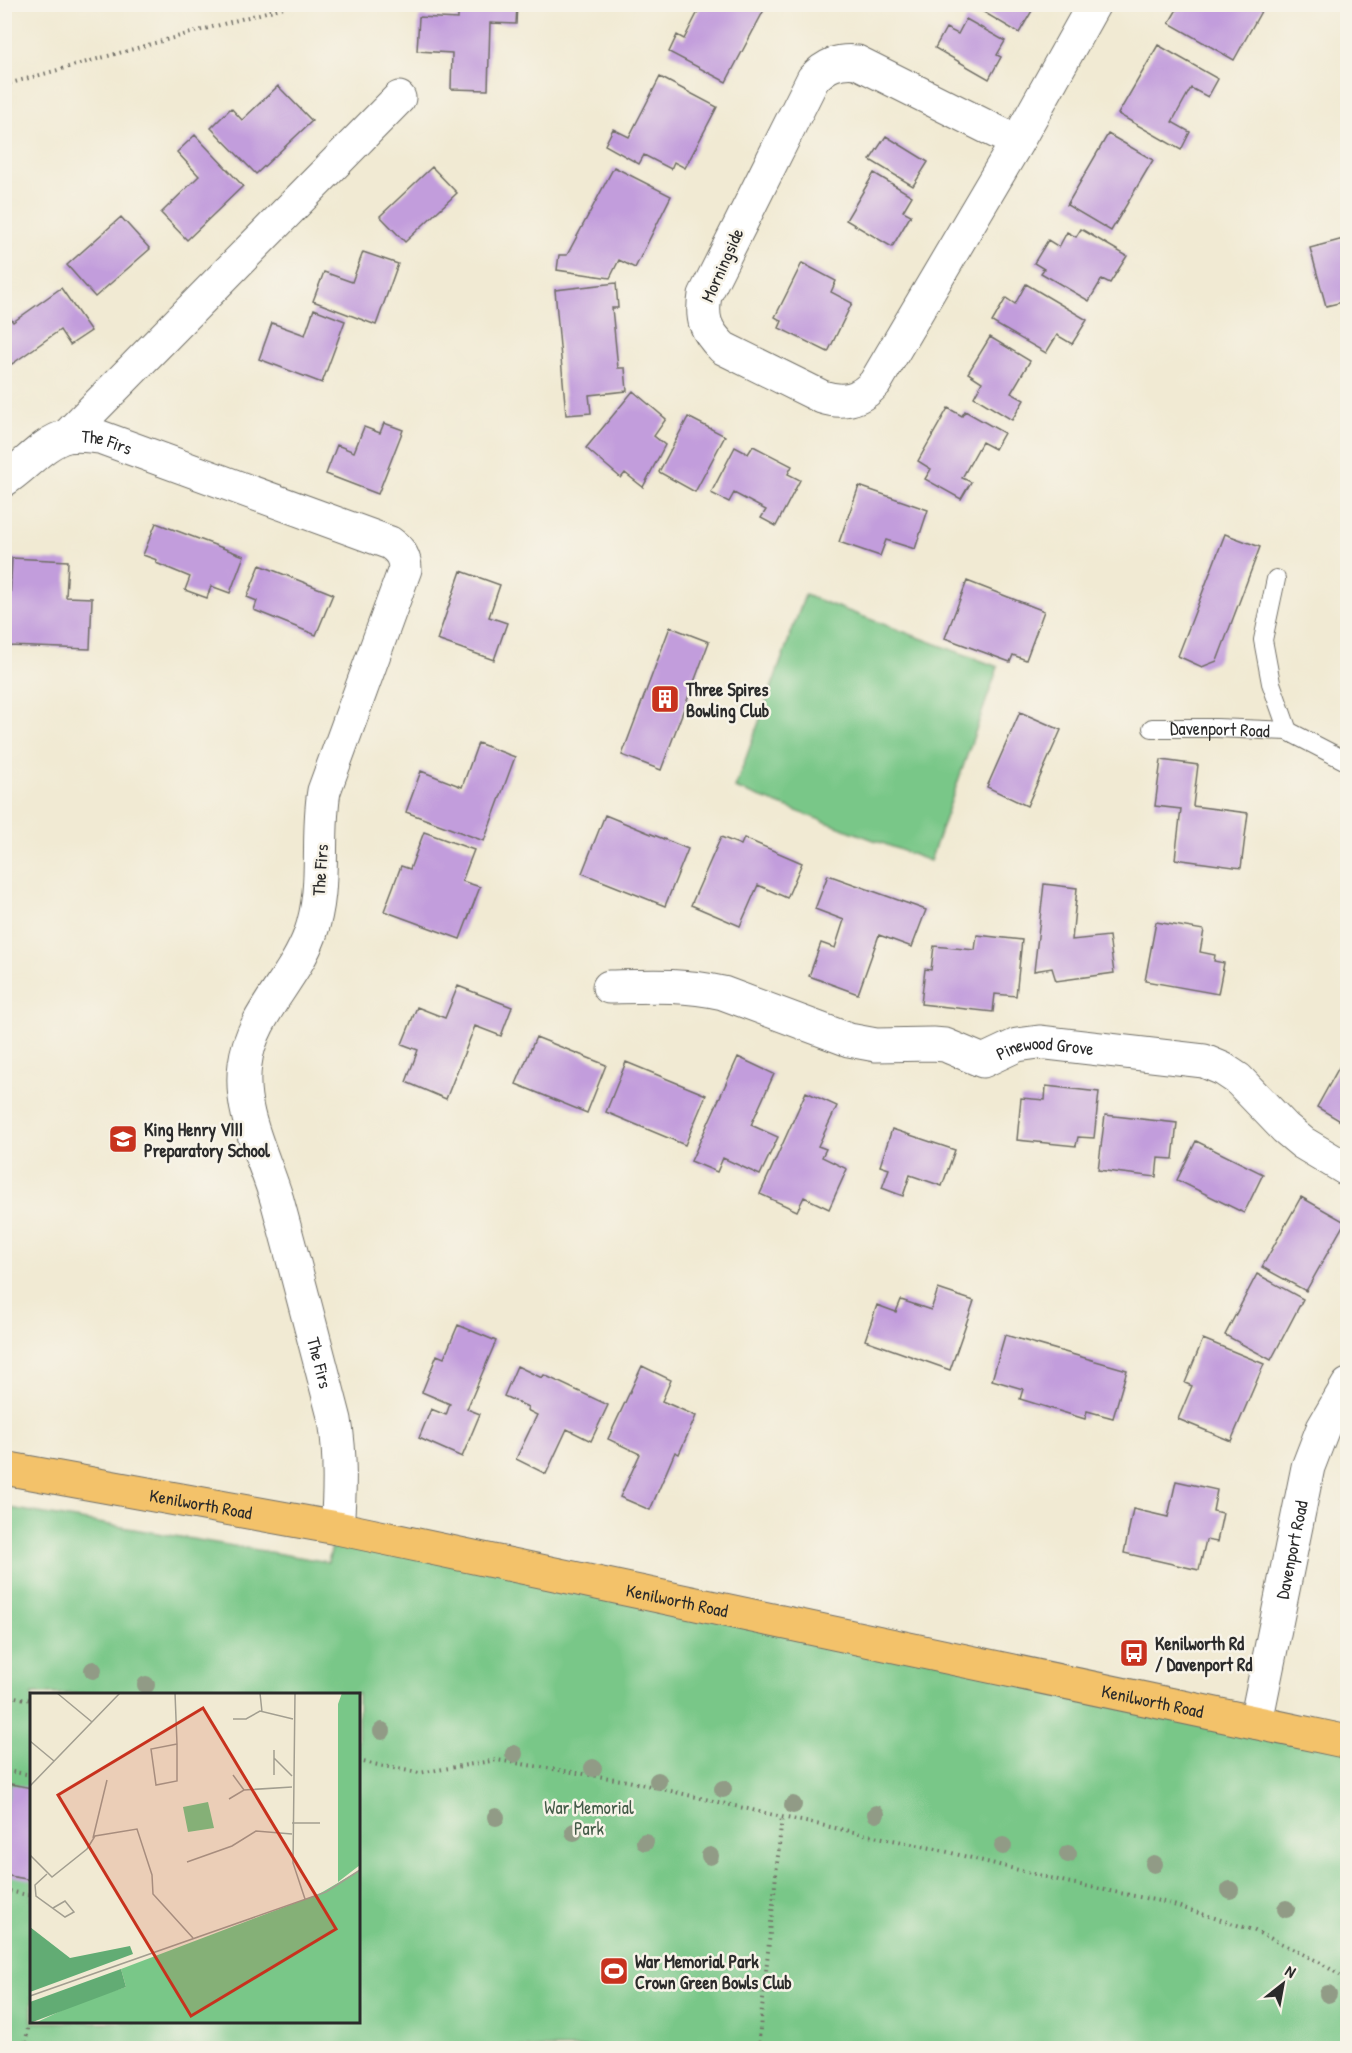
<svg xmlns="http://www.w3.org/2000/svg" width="1352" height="2053" font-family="'Patrick Hand',sans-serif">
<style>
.green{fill:#79c788;stroke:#52795a;stroke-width:1.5;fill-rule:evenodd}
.building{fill:#c29ddc}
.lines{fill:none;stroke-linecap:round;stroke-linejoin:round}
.lane-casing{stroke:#706e66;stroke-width:20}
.street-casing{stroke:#706e66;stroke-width:35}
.primary-casing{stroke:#706e66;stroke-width:35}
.path{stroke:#706e66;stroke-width:4;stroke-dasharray:1.5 4.5;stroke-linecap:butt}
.lane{stroke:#fff;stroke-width:18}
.street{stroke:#fff;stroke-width:33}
.primary{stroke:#f3c26a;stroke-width:33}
.tree{fill:#919b86}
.labels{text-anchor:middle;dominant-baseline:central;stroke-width:5;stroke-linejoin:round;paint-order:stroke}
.street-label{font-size:18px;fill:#2b2b2b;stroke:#f7f3e8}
.poi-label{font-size:18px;font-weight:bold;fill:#2b2b2b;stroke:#f7f3e8;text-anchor:start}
.park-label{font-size:18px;fill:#425a47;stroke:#f7f3e8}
.inset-road{fill:none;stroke:#a29e90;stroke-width:1.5}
.view{fill:#c8321e;fill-opacity:0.15;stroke:#c8321e;stroke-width:3}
.inset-edge{fill:none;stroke:#2b2b2b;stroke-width:3}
</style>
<rect width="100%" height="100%" fill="#f7f3e8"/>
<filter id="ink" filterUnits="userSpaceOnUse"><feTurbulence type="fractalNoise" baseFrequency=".0167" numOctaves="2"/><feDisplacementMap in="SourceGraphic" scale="12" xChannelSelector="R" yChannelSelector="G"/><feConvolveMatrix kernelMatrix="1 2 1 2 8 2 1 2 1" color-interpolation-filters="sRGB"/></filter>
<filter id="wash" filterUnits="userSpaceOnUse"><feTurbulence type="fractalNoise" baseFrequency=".008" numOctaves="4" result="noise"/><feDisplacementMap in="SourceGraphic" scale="24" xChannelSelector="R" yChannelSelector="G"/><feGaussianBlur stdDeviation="1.35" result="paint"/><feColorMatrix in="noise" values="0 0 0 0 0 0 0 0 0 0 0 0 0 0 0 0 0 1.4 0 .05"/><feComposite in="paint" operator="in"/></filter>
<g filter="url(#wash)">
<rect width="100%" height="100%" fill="#f1ead3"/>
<path class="green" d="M805 595 998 667 930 861 735 788Z
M4 1507 328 1562 337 1528 1347 1742V2048H5ZM32 1694H358V2022H32Z"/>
<g id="blocks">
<path class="building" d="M458 4H517L516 24 490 23 488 90 451 89 452 53 417 51 419 17 458 19Z
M702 4H754L764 10 726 82 669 52 677 35 684 39Z
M970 4H1036L1019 33Z
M1180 4 1191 6 1265 4 1234 60 1169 23Z
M966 19 1005 41 997 55 1001 57 989 79 935 48 946 28 958 34Z
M1158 45 1218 79 1208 97 1191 88 1172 122 1190 132 1181 150 1118 114Z
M660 77 717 107 685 168 674 162 671 169 644 155 639 164 605 145 613 129 629 137Z
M278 86 312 121 256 174 211 128 231 108 242 120Z
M1108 134 1153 160 1111 231 1067 205Z
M195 135 243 186 187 240 161 213 199 176 177 152Z
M886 136 928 162 913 186 870 160Z
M432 167 457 193 405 242 380 216Z
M614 167 671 196 635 268 619 260 610 278 557 270 559 255H567Z
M874 173 912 196 903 211 911 215 892 247 846 220Z
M121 217 150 249 95 297 67 265Z
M1081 229 1127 256 1110 283 1102 279 1089 301 1041 273 1044 269 1034 263 1048 240 1059 247 1067 232 1076 237Z
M1347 238V301L1326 306 1310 248Z
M363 252 398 264 376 325 313 301 324 272 352 282Z
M802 263 836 281 831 292 852 303 828 352 779 328 782 321 775 317Z
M616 283 618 308H612L618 368H625L627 391 589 395 591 413 566 415 555 290Z
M1026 284 1087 320 1072 344 1057 335 1046 353 992 322 1006 298 1015 304Z
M61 288 91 331 70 345 60 330 12 364 4 353V310L13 322Z
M314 309 345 321 322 383 259 359 272 323 305 335Z
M990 337 1030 361 1011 393 1024 400 1012 420 974 397 982 382 968 373Z
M633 391 666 419 654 436 665 445 643 487 625 473 621 478 586 448Z
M948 408 962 416 965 411 1004 433 995 449 982 442 962 478 971 482 961 499 925 479 931 469 918 461Z
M688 417 725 436 695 492 659 472Z
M384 423 403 430 378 494 326 474 337 445 354 452 364 427 380 433Z
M753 446 792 466 788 474 800 480 776 526 761 518 766 510 734 493 729 502 711 493 735 447 748 454Z
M859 486 928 510 915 549 886 540 880 556 839 542Z
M156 523 244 556 230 593 211 586 207 598 185 590 190 577 156 563 157 560 143 555Z
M1225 534 1260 547 1217 661 1202 667 1178 656Z
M12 558 68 561 66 597 92 598 90 649 8 646Z
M260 565 333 594 316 635 254 610 257 601 247 597Z
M461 571 500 585 489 617 507 623 494 660 437 640Z
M967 581 1044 611 1026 660 1013 655 1010 662 945 638Z
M670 627 709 642 661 770 622 755Z
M1020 712 1061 730 1027 806 987 787Z
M478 743 515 757 484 841 406 812 421 771 462 787Z
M1161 760 1198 765 1193 806 1248 813 1241 868 1175 859 1181 809 1155 806Z
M605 815 688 849 665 906 582 873Z
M424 832 474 850 462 881 480 887 460 939 384 911 401 866 410 869Z
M721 837 741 845 744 838 802 863 787 898 758 885 740 926 691 905Z
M828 875 926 910 912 947 879 935 858 994 809 976 821 943 835 948 844 920 815 909Z
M1044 884 1077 888 1072 940 1109 936 1114 973 1056 981 1052 968 1034 971Z
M1156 922 1204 930 1200 952 1215 955 1214 961 1224 963 1218 994 1145 981Z
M977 935 1022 940 1016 996 995 994 993 1012 921 1004 925 969 931 970 934 946 975 950Z
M458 986 512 1007 501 1036 475 1026 446 1099 406 1082 418 1050 402 1044 417 1007 445 1018Z
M536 1037 606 1065 587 1113 516 1084Z
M1347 1053V1125L1317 1107Z
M738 1057 774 1074 751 1125 778 1137 760 1175 723 1158 717 1172 691 1161Z
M626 1062 706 1095 685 1145 606 1112Z
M1046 1086 1099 1092 1094 1138 1078 1137 1076 1146 1017 1140 1021 1098 1045 1100Z
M806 1092 837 1106 818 1146 826 1149 822 1157 847 1169 829 1209 804 1197 797 1211 760 1194Z
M1105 1115 1177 1123 1173 1159 1158 1158 1156 1177 1098 1170Z
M892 1129 955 1150 942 1186 910 1175 903 1196 882 1188 889 1169 880 1166Z
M1196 1141 1263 1174 1244 1213 1177 1180Z
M1301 1197 1345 1222 1306 1291 1262 1267Z
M1257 1274 1303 1299 1271 1360 1225 1335Z
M938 1289 974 1301 950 1370 865 1340 877 1305 896 1312 901 1300 931 1310Z
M458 1325 496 1341 467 1409 480 1414 462 1457 419 1438 431 1409 446 1415 450 1404 422 1392 437 1355 444 1358Z
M1005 1335 1127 1370 1113 1418 1087 1411 1085 1419 1020 1399 1023 1389 992 1380Z
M1203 1339 1264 1364 1231 1441 1178 1419 1192 1386 1185 1383Z
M517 1366 542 1378 544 1375 608 1405 591 1441 567 1429 546 1474 516 1459 537 1415 527 1410 528 1407 504 1396Z
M642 1366 671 1380 662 1401 696 1416 679 1454 675 1452 650 1510 620 1497 640 1454 608 1439Z
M1176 1481 1217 1490 1213 1511 1223 1513 1217 1542 1206 1540 1199 1570 1124 1553 1133 1509 1168 1517Z
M11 1784 32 1788V1880L4 1875V1821Z"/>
</g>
</g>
<g filter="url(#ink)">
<use href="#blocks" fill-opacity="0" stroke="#706e66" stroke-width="1.5"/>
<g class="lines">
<g class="lane-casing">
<g id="lane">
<path d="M1276 579 1263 640 1271 683 1288 731"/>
<path id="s1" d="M1152 728H1216L1288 731 1348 762"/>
</g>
</g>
<g class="street-casing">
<g id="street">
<path d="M1017 142 857 62C838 60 826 65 813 79L705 295C701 319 705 330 723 348L822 397C844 404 860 400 875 383L1017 142 1094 4"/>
<path d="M67 436 399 98"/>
<path id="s2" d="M4 480C25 467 42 443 67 436 78 434 89 436 100 437L390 543C400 550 405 557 405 569L324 791C316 839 327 888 310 935 293 981 251 1015 245 1064 238 1112 264 1156 277 1200 297 1273 316 1347 335 1420 341 1457 340 1491 337 1528"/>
<path id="s3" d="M609 987C649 986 684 984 723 993L849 1040 876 1045 933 1044 945 1045 983 1061 1017 1045 1039 1042 1204 1061 1223 1069 1238 1079 1285 1128 1303 1143 1348 1170"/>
<path id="s4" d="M1256 1722 1308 1467 1323 1428 1348 1385"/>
</g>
</g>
<g class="primary-casing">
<g id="primary">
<path id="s5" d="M4 1468 337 1528 1348 1742"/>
</g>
</g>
<path class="path" d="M4 85 295 4
M4 1695 32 1700
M358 1761 419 1773 497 1760 628 1781 782 1817 936 1849 1066 1882 1164 1902 1253 1930 1319 1962 1348 1980
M4 1783 7 1771 32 1775
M4 1890 32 1896
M25 2048 32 2001
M758 2048 782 1817"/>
<use href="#lane" class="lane"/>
<use href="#street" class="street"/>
<use href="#primary" class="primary"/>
</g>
<g class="tree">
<circle cx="93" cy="1670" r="9"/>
<circle cx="146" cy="1685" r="9"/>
<circle cx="382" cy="1731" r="9"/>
<circle cx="514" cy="1754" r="9"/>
<circle cx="593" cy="1768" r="9"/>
<circle cx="658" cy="1781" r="9"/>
<circle cx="723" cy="1789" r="9"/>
<circle cx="793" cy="1805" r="9"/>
<circle cx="876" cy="1814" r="9"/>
<circle cx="496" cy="1817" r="9"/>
<circle cx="574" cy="1832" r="9"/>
<circle cx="645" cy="1842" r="9"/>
<circle cx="1003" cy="1846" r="9"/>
<circle cx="1068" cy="1854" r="9"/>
<circle cx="710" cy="1856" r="9"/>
<circle cx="1154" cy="1864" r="9"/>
<circle cx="1230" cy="1890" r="9"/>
<circle cx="1286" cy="1909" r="9"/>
<circle cx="1328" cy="1994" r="9"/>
</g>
</g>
<defs>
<g id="building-square" transform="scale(1.5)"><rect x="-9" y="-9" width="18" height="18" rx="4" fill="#c8321e" stroke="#f7f3e8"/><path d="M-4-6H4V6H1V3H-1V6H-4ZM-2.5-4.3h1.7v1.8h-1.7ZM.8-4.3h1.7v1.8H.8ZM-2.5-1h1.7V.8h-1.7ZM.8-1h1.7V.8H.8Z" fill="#fff"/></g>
<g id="school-square" transform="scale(1.5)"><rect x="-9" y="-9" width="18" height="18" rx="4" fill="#c8321e" stroke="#f7f3e8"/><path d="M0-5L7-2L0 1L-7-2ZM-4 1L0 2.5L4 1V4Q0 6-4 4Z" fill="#fff"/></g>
<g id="bus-square" transform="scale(1.5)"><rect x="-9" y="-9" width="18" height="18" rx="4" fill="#c8321e" stroke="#f7f3e8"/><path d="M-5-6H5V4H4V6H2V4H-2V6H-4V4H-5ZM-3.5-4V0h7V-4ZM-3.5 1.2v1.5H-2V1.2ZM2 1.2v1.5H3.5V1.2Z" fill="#fff"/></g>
<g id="stadium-square" transform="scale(1.5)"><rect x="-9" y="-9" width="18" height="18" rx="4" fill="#c8321e" stroke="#f7f3e8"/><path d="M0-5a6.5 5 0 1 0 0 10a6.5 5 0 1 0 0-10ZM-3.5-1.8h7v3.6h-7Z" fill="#fff"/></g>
</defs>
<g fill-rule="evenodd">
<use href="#building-square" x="665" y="699"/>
<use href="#school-square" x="123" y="1139"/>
<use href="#bus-square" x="1134" y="1653"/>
<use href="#stadium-square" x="614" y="1971"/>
</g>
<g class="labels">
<g class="street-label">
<text transform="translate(722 265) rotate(-66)">Morningside</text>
<text stroke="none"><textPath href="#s2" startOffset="118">The Firs</textPath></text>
<text stroke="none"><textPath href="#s1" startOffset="68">Davenport Road</textPath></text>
<text transform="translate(320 870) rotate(-86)">The Firs</text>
<text stroke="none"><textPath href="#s3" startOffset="452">Pinewood Grove</textPath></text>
<text stroke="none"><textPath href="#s2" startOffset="1287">The Firs</textPath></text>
<text stroke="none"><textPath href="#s5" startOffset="200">Kenilworth Road</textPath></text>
<text stroke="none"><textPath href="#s4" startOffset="176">Davenport Road</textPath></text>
<text stroke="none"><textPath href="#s5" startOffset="686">Kenilworth Road</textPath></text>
<text stroke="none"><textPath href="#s5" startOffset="1172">Kenilworth Road</textPath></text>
</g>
<g class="poi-label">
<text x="686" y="689">Three Spires<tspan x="686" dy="21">Bowling Club</tspan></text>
<text x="144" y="1129">King Henry VIII<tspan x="144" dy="21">Preparatory School</tspan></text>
<text x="1155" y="1643">Kenilworth Rd<tspan x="1155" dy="21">/ Davenport Rd</tspan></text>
<text x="635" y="1961">War Memorial Park<tspan x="635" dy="21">Crown Green Bowls Club</tspan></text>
</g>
<g class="park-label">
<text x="589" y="1807">War Memorial<tspan x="589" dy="21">Park</tspan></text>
</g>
</g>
<g transform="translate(30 1693)">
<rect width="330" height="330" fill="#f1ead3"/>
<path d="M312 0H330V172L308 189V11ZM178 109 184 135 158 139 153 114ZM330 177V330H5L50 309 96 294 91 276 289 201Z" fill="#79c788"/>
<path d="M0 234 40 265 100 253 103 261 0 299ZM91 276 96 294 0 330V309Z" fill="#62ac74"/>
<path class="inset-road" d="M27 0 62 29M145 0 147 51V88L126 92 121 56 147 51M230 0 232 19M265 0 263 170 275 206M203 26H216L230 18 263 26M0 48 24 68M244 57V82M244 65 262 83M203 82 214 97M0 93 90 0M199 106 214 97 262 94M262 130H290M63 145 77 87M0 162 22 184 57 156 65 143 107 136 122 182 123 201 163 245M157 169 202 153 226 138 262 141M17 181 5 192 6 203 35 224 44 219 35 208 23 215M0 303 296 199 330 177"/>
<path class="view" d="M173 15 306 236 161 323 28 102Z"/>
<rect width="330" height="330" class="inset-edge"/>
</g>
<rect width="1352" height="2053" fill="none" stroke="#f7f3e8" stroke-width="24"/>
<g transform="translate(1283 1984) rotate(31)" stroke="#f7f3e8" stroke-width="4.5" paint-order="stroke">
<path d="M0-4.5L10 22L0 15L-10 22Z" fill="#2b2b2b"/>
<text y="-9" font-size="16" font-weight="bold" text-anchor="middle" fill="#2b2b2b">N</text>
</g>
</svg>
